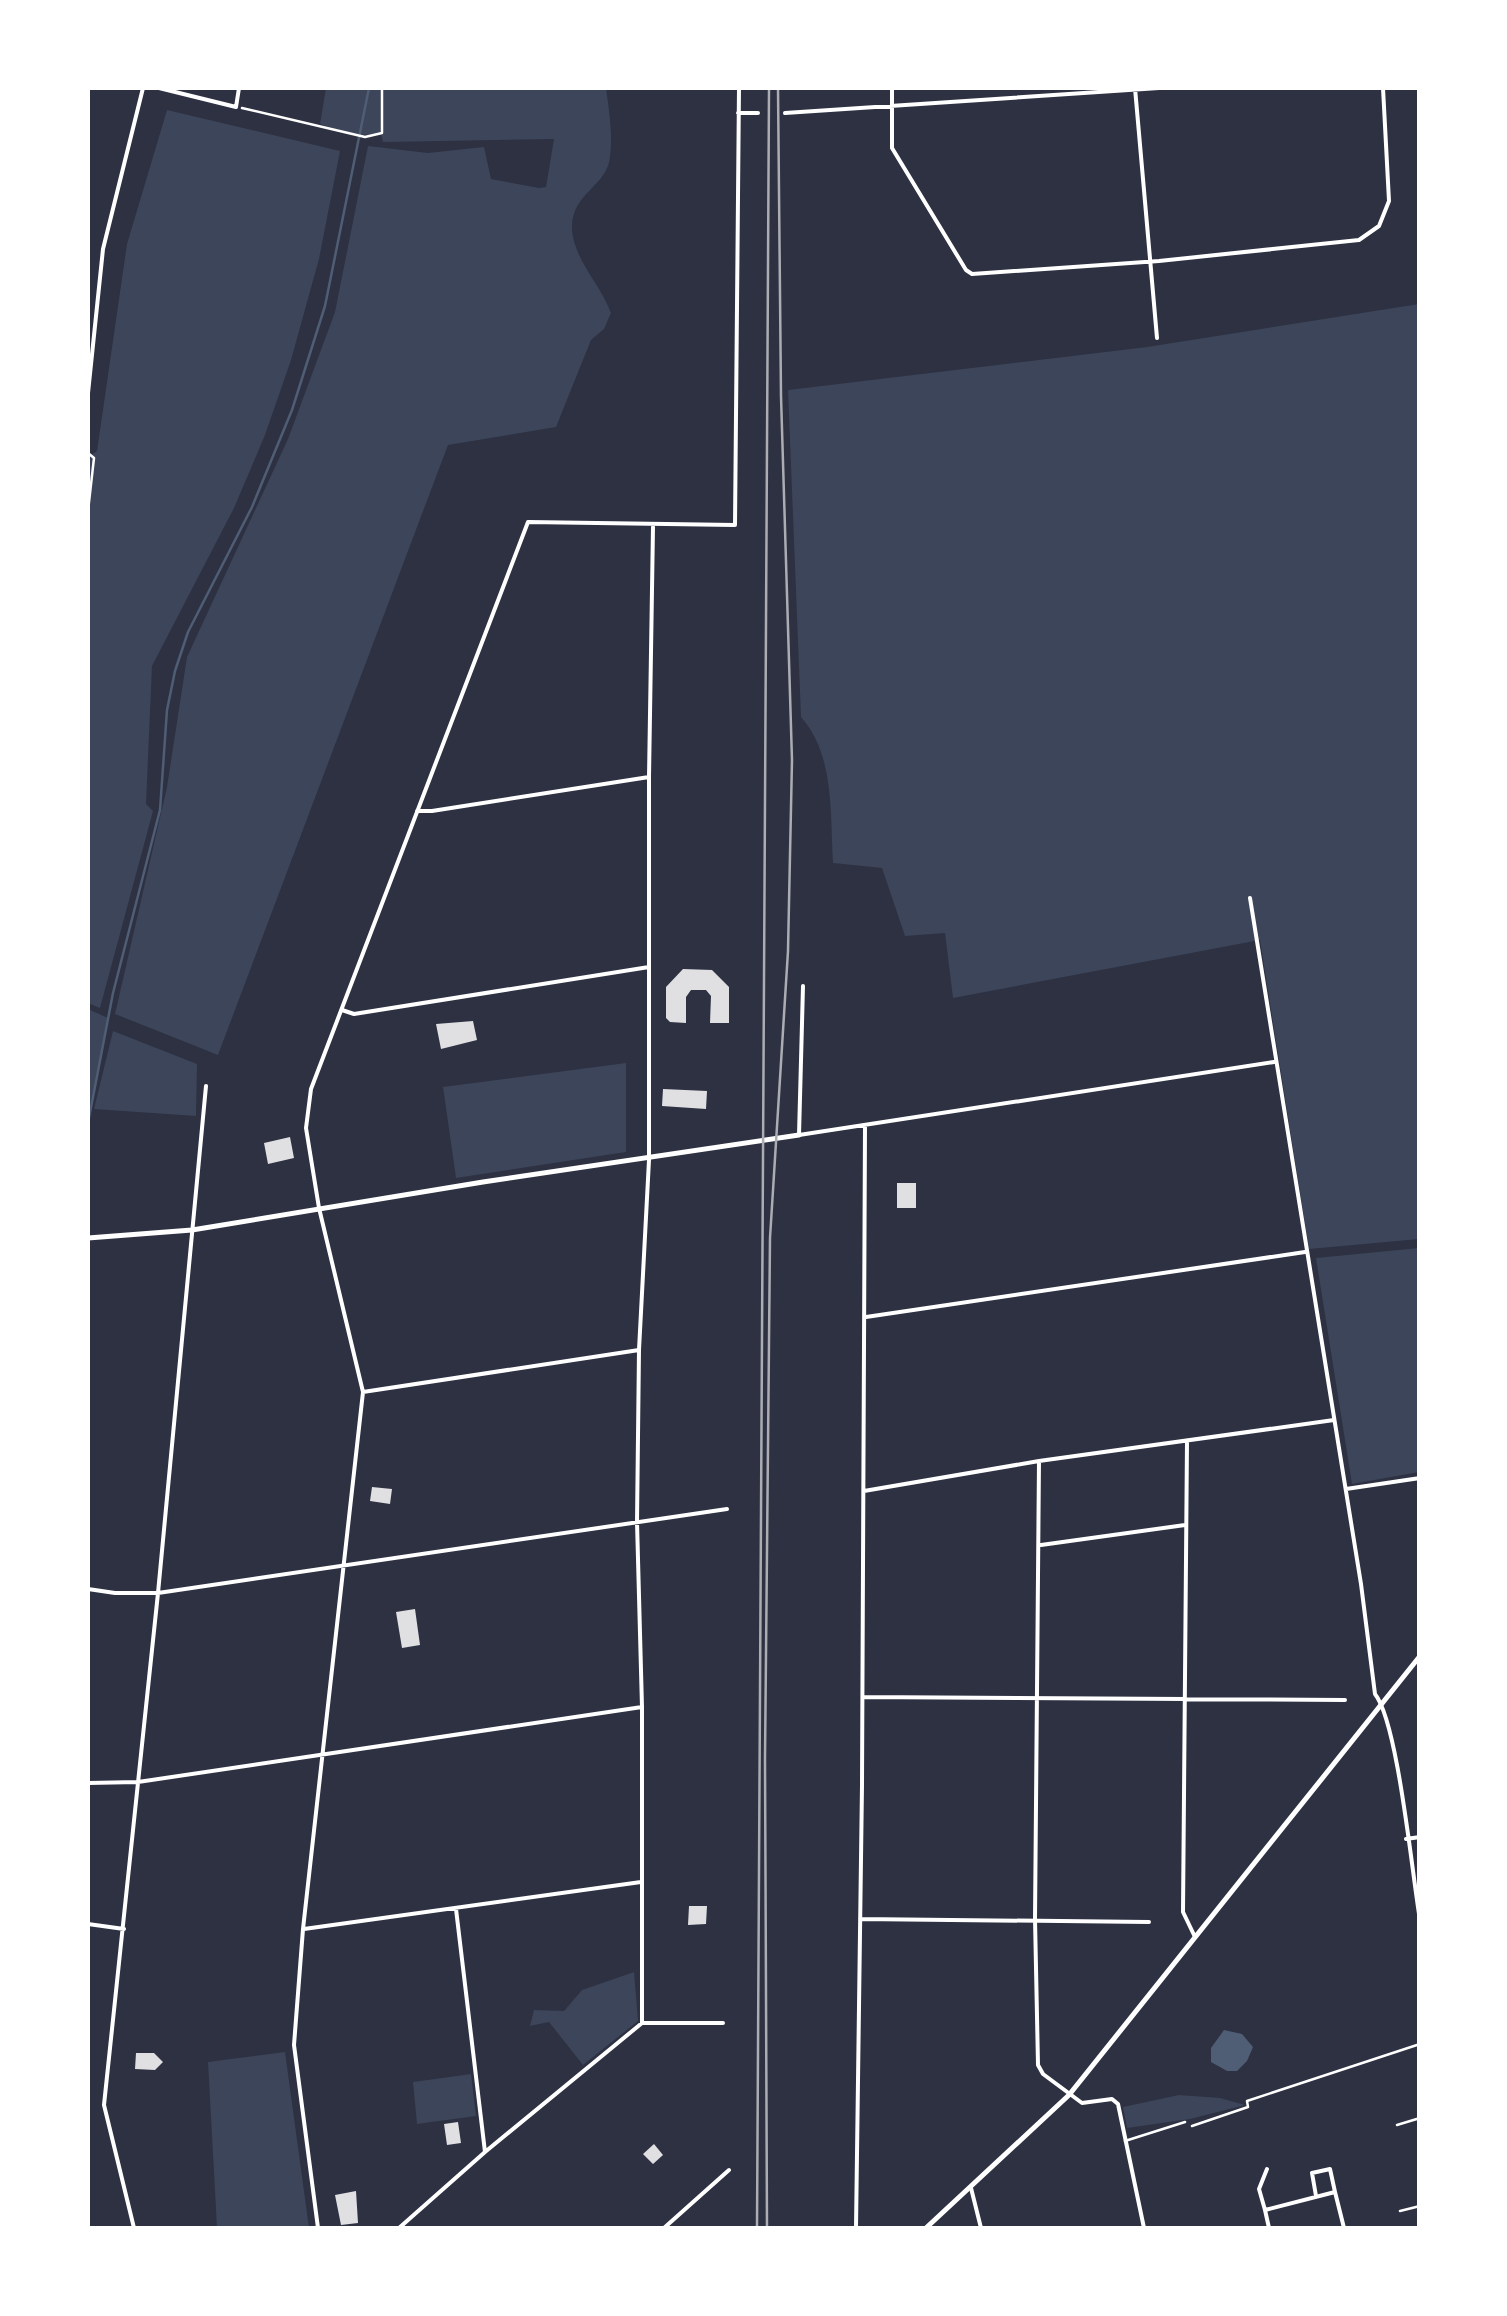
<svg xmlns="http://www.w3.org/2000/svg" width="1507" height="2316" font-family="Commissioner,sans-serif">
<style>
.green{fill:#3c4559}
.water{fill:#4f5d75}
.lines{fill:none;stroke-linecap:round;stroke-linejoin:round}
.stream{stroke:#4f5d75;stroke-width:2.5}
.building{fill:#e0e0e3}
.path{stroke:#fff;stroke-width:2.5}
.service{stroke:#fff;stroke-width:2.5}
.minor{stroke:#fff;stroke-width:4}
.tertiary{stroke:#fff;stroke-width:5}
.tram{stroke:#abadb3;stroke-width:2.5}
.rail{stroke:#abadb3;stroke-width:2.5}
</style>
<rect width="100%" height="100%" fill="#2d3142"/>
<path class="green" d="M326 88H606C609 110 613 135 610 157 607 189 565 194 573 237 579 265 601 286 611 313L604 329 591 340 556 427 448 445 218 1055 115 1014 167 787 187 657 288 439 335 312 368 146 428 153 484 147 491 179 539 188 546 187 554 139 383 142 381 133C359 138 342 132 320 124Z
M167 110 340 151 319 259 291 360 265 435 234 508 152 666 146 804 153 811 100 1008 88 1003V457L97 451 127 244Z
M1419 304V1239L1309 1249 1260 940 953 998 945 933 905 936 882 868 833 863C830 815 835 755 801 717L788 390 1147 347Z
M88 1009 108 1018 89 1111H88Z
M113 1031 197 1064 196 1116 94 1109Z
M626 1063V1152L456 1178 443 1087Z
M1419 1248V1472L1352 1484 1316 1258Z
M634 1972 638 2021 583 2065 549 2022 530 2026 534 2010 564 2011 582 1990Z
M285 2052 309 2228H217L208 2062Z
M471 2074 476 2116 417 2124 413 2082Z
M1179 2095 1220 2098 1245 2105 1190 2119 1127 2128 1123 2107Z"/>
<path class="water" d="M1224 2030 1242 2034 1253 2047 1247 2061 1237 2071H1227L1211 2062V2048Z"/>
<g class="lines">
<path class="stream" d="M88 1123 113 993 160 810 167 710 175 671 188 632 252 507 292 410 325 306 369 88"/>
</g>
<path class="building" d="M683 969 712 970 729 987V1023H710L711 996 706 990H691L686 997V1023L670 1022 666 1018V987Z
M473 1021 477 1040 441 1049 436 1024Z
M663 1089 707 1091 706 1109 662 1106Z
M290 1137 294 1158 268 1164 264 1143Z
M897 1183H916V1208H897Z
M372 1487 392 1489 390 1504 370 1501Z
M415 1609 420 1645 402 1648 396 1612Z
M689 1906H707L706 1924 688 1925Z
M136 2053H154L163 2062 155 2070 135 2069Z
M458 2122 461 2143 447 2145 444 2124Z
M654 2144 663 2155 653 2164 643 2154Z
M356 2191 358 2223 341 2225 335 2195Z"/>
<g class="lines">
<path class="path" d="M242 108 365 137 382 133V88
M88 453 94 458 88 511
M1192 2126 1248 2107 1247 2101 1420 2044"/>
<path class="service" d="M1397 2125 1420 2118
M1125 2141 1185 2122
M1400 2211 1420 2206"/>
<path class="minor" d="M159 88 236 107 239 88
M892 88V148L966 270 972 274 1159 261 1359 240 1379 226 1389 201 1383 88
M1135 88 1157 338
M738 113H758
M785 113 1159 88
M88 393 103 249 143 88
M417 811H432L649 777
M1250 898 1361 1584 1375 1694C1398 1723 1412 1874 1420 1920
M803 986 799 1135 1274 1062
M342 1010 354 1014 649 967
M866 1317 1305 1252
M363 1392 639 1350
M1187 1442 1183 1912 1195 1937
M1039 1461 1035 1919 1038 2065 1043 2074 1082 2103 1112 2099 1118 2104 1144 2228
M1346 1489 1420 1478
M864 1491 1039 1461 1334 1420
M1041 1545 1185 1525
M88 1589 115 1593H158L727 1509
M863 1697 1345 1700
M88 1783 138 1782 642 1707
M1406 1839 1420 1837
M456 1909 485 2152
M860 1919 1149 1922
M88 1924 124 1929
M304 1929 641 1882
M642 2023H723
M971 2188 981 2228
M1316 2196 1312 2173 1330 2169 1335 2192
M1265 2210 1259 2189 1267 2169
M134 2228 104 2105 158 1593 206 1086
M318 2228 294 2045 303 1929 363 1392 319 1208 306 1128 311 1089 528 522 735 525 739 88
M399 2228 485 2152 642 2023V1707L637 1522 639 1350 649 1160V777L653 527
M664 2228 729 2170
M856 2228 862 1785 865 1125
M1269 2228 1265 2210 1335 2192 1344 2228"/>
<path class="tertiary" d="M88 1238 192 1230 483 1182 799 1135
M926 2228 1069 2095 1420 1656"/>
<path class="tram" d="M767 2228 765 1759 770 1238 788 951 792 760 781 396 778 88"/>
<path class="rail" d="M757 2228 769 88"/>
</g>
<rect width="1507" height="2316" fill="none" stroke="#ffffff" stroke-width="180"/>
</svg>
